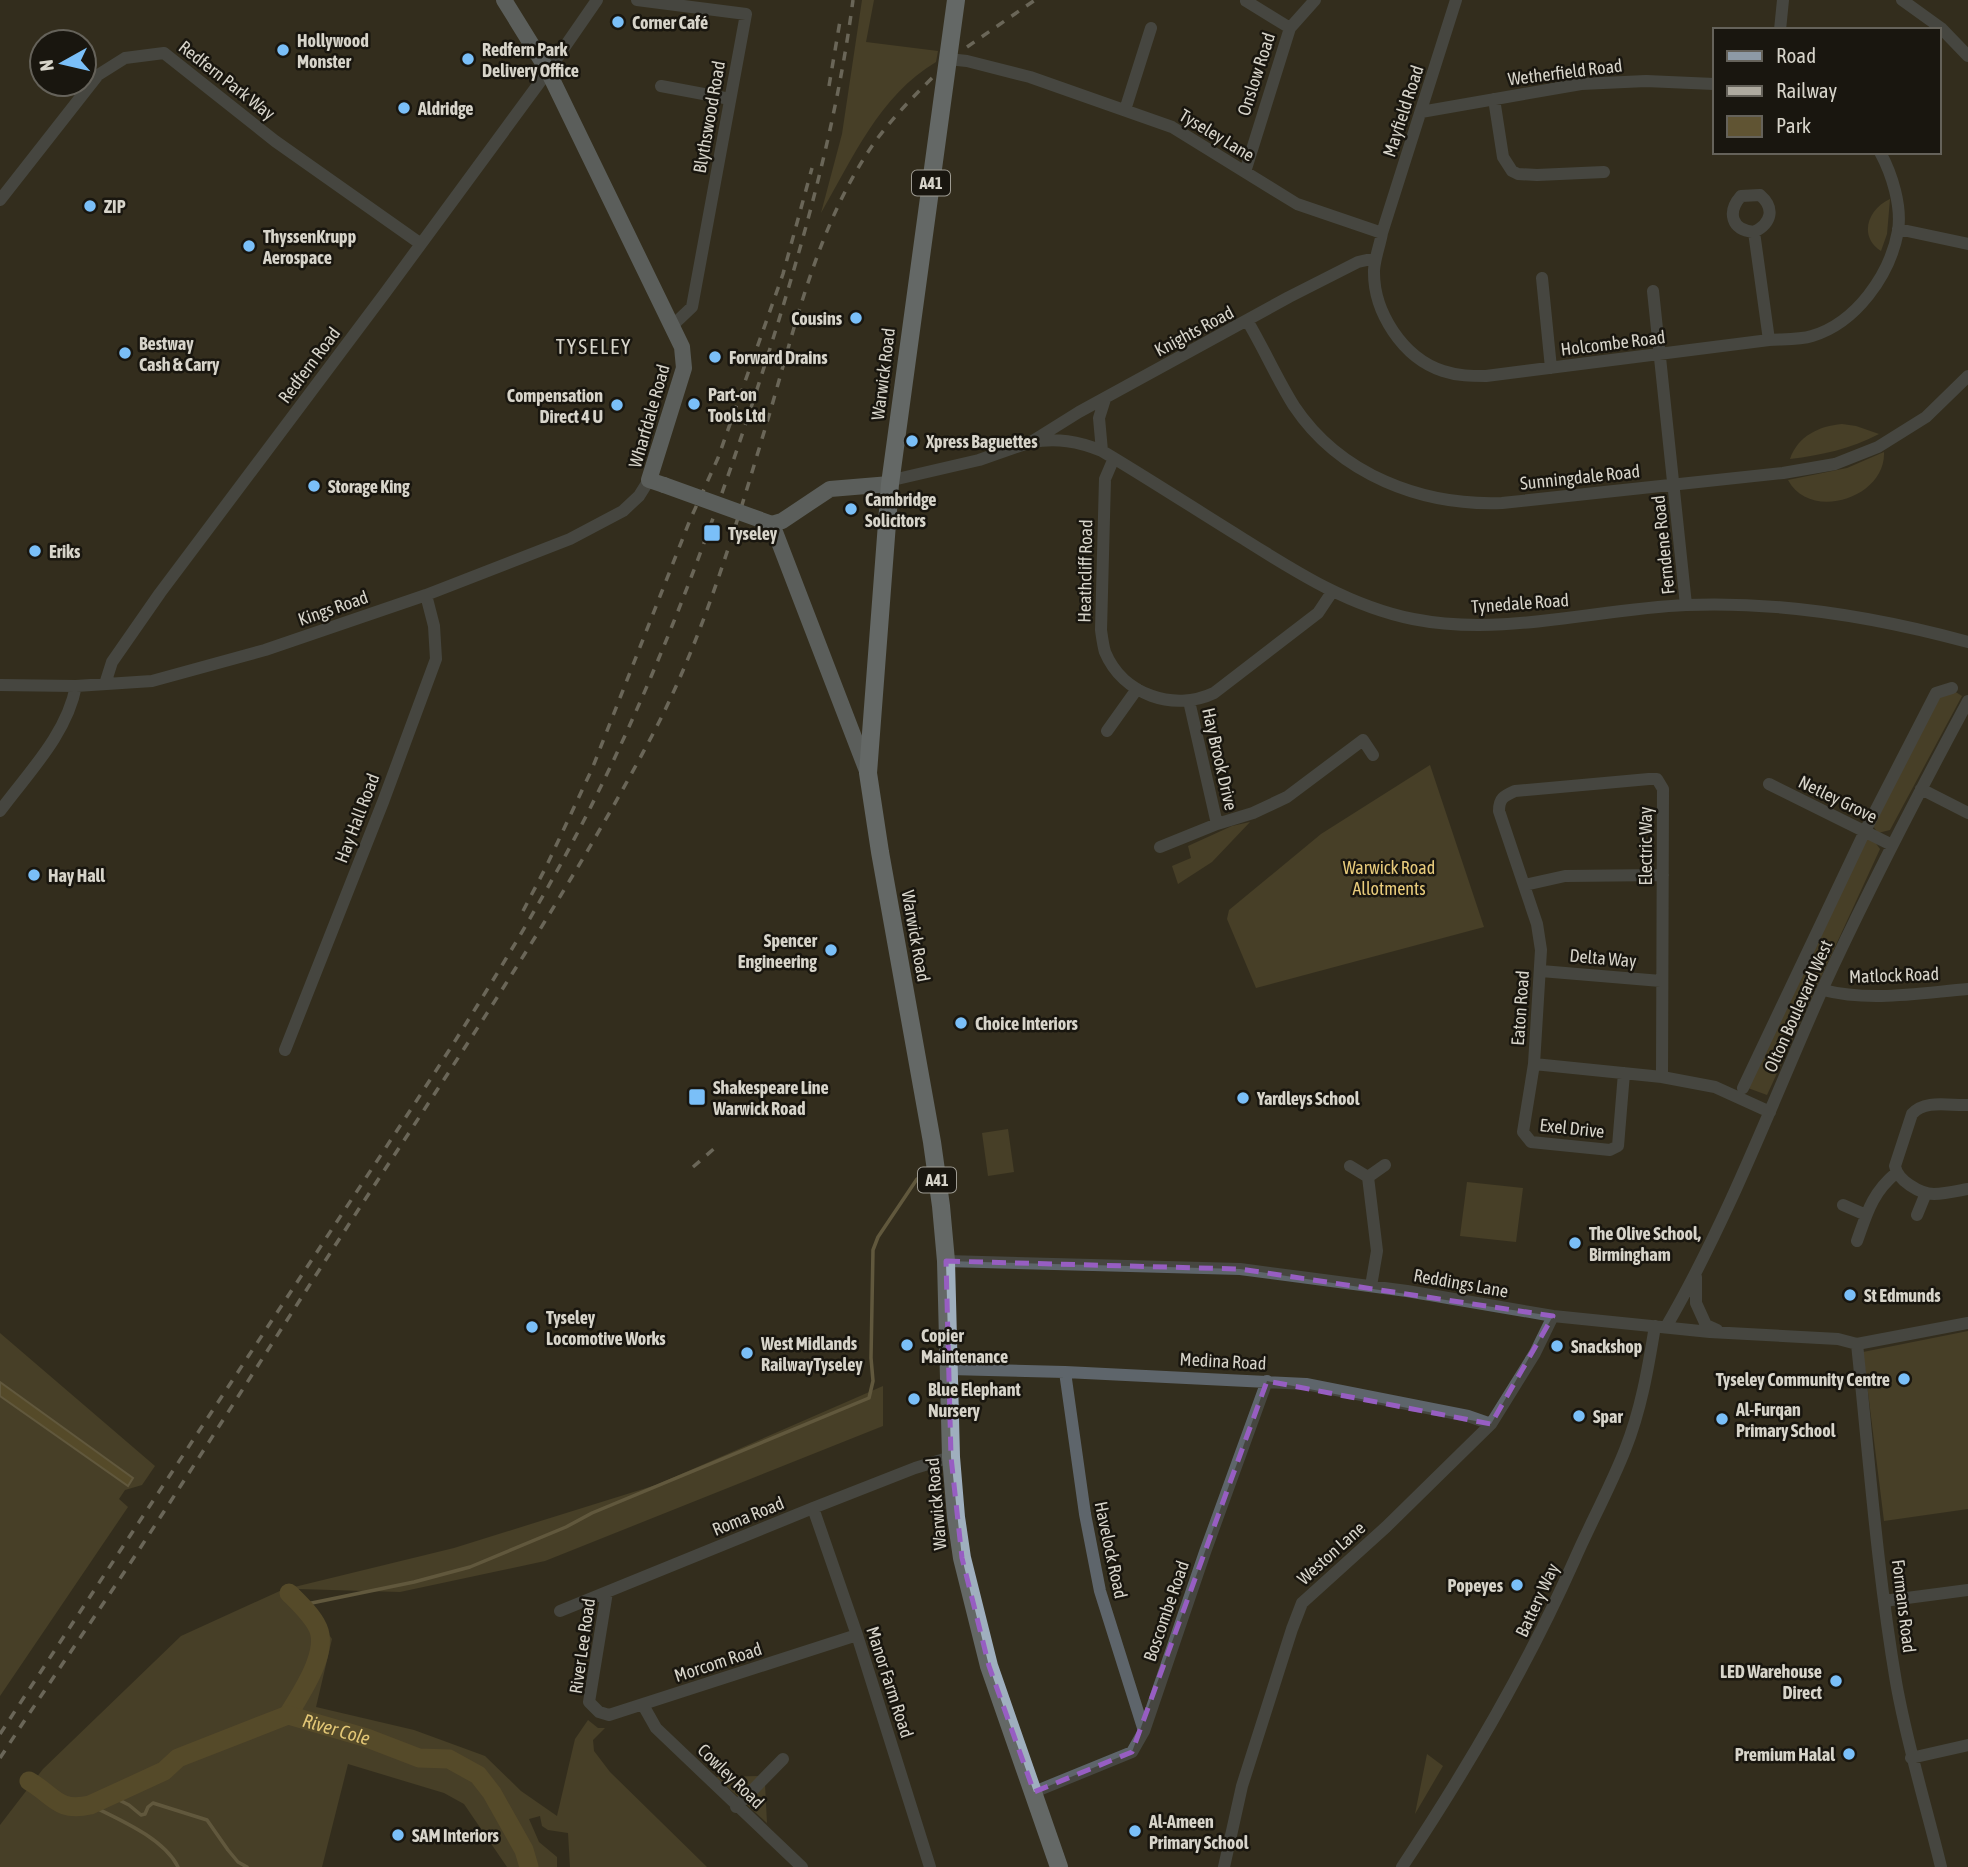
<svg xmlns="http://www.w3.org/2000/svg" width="1968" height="1867" font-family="'Asap Condensed',sans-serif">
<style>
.green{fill:#605433}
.water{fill:#7f6d38;stroke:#998c64;stroke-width:2}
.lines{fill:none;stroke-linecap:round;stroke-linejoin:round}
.stream{stroke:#998c64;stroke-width:3.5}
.river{stroke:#7f6d38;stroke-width:19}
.minor{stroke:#5e656b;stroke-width:12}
.major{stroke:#8d9aa6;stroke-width:16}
.highway{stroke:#9fafbe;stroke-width:18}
.rail{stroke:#aeaa9f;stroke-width:3.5;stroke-dasharray:9 9;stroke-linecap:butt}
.major-bridge{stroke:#8d9aa6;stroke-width:16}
.marked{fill:none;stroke:#975ec2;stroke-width:5;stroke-dasharray:14 9;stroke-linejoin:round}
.poi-dot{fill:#7abff8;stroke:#19160f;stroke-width:2.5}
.labels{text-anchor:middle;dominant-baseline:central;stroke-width:5;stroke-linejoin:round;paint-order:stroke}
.shield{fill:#19160f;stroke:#9e9b92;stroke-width:2}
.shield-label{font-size:16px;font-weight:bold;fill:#d7d4ca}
.poi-label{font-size:18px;font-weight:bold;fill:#d7d4ca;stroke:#19160f;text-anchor:start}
.street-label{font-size:18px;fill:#d7d4ca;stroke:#19160f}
.park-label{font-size:18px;fill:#e9cc7c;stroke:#19160f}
.water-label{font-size:19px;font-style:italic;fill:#e3c776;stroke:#19160f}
.quarter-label{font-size:21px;letter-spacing:2px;fill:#d7d4ca;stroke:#19160f}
</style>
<rect width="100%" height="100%" fill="#332e1e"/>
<path class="green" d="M862 0H874L866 42 938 51 936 62C879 96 853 158 821 213L842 134Z
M1890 199 1887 234 1881 251C1858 236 1868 209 1890 199Z
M1842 424 1856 426 1879 434C1850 449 1822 455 1790 459 1798 436 1819 426 1842 424Z
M1884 452C1886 498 1810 522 1788 480L1847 468Z
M1954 691 1962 696 1890 830 1878 833 1873 826 1939 696Z
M1430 765 1484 927 1256 988 1227 919 1229 910 1321 834Z
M1250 822 1212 862 1178 884 1172 866 1191 858 1188 846 1232 826Z
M1872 838 1880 849 1767 1095 1748 1088 1866 840Z
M1008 1129 1014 1172 988 1176 982 1133Z
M1467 1182 1523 1188 1516 1242 1460 1236Z
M1968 1331V1509L1884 1521 1863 1352Z
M0 1333 155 1466 142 1485 125 1490 119 1499 128 1507 0 1696Z
M883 1386V1426L545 1561 400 1592 298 1589 332 1639 316 1707 414 1730 485 1756 521 1791 557 1816 575 1739 588 1720 598 1728H605L593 1740 594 1751 610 1772 707 1867H570L568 1833 548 1830 542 1826 540 1816 529 1819 539 1842 557 1857V1867H507L464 1804 444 1793 348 1764 322 1867H0V1825L43 1769 181 1636 282 1590 454 1548 656 1485Z
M1427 1754 1443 1766 1415 1814Z
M759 1776 765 1785 767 1823 716 1777Z"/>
<path class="water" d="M0 1382 133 1478 128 1486 0 1396Z"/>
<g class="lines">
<path class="stream" d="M302 1605 414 1582 470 1567 566 1527 592 1513 869 1398 873 1381 871 1358 873 1250 878 1237 917 1179
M111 1796 129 1805 141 1815 145 1814 148 1807 153 1803 207 1820 228 1850 238 1862 247 1867
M90 1805C118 1819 164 1838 178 1867"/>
<g class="river">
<path d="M288 1715C301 1693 329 1653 318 1628 312 1615 299 1603 289 1593"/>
<path id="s1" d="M29 1781C55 1796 57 1812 90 1805L164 1771 178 1758 288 1715 367 1738 419 1758 449 1759 478 1775 492 1793 524 1850 529 1867"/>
</g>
<path class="minor" d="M637 0 746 14 692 307 672 326
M1456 0 1382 233C1380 245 1375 257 1374 270 1373 312 1403 358 1443 371 1458 376 1472 376 1486 376L1769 340C1782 339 1799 340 1812 336 1856 323 1890 275 1898 231 1902 206 1892 174 1880 152
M1902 0 1941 28 1968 56
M1246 1 1290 28
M1780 30 1783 0
M948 59 967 61 1030 77 1172 127 1297 204 1382 233
M661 86 730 99
M1494 99 1503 157 1512 171 1518 174 1537 175 1604 172
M1125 110 1151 28
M1421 112 1581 84 1646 81 1714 84
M1245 172 1290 28 1315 0
M0 200 98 75 125 58 164 53 275 141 421 244
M1898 229 1968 244
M1754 232C1772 223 1775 208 1760 195L1741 196C1727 212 1731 230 1754 232L1769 340
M1542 278 1551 368
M1653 291 1686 605
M1248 322C1264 349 1277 379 1294 406 1340 475 1422 506 1502 503L1783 473 1835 464 1878 447 1926 417 1968 376
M1031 442C1057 438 1078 441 1102 451 1149 479 1195 509 1242 538 1296 572 1349 606 1413 619 1504 637 1595 609 1686 605 1782 601 1876 617 1968 642
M1102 451 1099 418 1105 399
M1114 458 1105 479 1101 630C1102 637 1103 645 1105 652 1123 695 1174 712 1214 693L1318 613 1332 592
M890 484 897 479 979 460 1031 442 1079 412 1289 297 1358 262 1376 258
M105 684 112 662 160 593 385 293 548 71 597 0
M0 685 76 686 152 681 265 650 426 595 570 539 623 511 639 496 649 480
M1189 701 1217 824
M1107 731 1137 689
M1769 784 1892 845
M1921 789 1968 813
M0 811C28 773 67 734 76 686
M1160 847 1217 824 1253 813 1287 797 1363 740 1373 755
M1525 885 1565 876 1663 875
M1541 971 1661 981
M1823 990C1870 1002 1920 993 1968 989
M285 1050 383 802 436 659 434 626 426 595
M1534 1064 1523 1132 1531 1142 1610 1150 1618 1146 1624 1073
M1662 1077 1663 789 1657 779H1649L1515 791C1504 796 1499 798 1499 811L1537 924 1541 950 1534 1064 1662 1077 1715 1087 1770 1112
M1743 1088 1865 831 1936 693 1952 688
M1968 1105C1950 1106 1925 1099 1912 1114L1895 1166C1897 1180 1920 1194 1934 1194 1945 1194 1957 1191 1968 1189
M1350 1166 1368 1177 1377 1251 1371 1286
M1368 1177 1385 1165
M1843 1205 1866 1215
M1917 1215 1926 1193
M1857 1241C1867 1213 1872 1193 1896 1173
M946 1261 1240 1269 1407 1291 1553 1316 1710 1332 1838 1339 1857 1344 1968 1323
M1696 1277V1303L1706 1325 1717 1330
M1666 1327C1728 1220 1772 1103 1822 990 1867 892 1917 796 1968 701
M1857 1344C1869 1457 1877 1570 1896 1682 1907 1745 1926 1805 1941 1867
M949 1369 1065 1372 1306 1384 1468 1416 1491 1424
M1065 1372 1085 1514 1100 1591 1144 1731
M813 1508 857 1635 930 1867
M607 1592 589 1702 599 1712 609 1715 857 1635
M1884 1601 1968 1590
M560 1611 813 1508 915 1468 951 1457
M643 1705 656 1728 802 1867
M1911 1758 1968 1745
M1034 1792 1132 1752 1144 1731 1205 1552 1267 1381
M736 1807 783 1759
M1224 1867 1242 1786 1292 1629 1302 1603 1386 1527 1491 1424 1535 1353 1553 1316
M1402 1867C1467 1769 1526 1669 1574 1561 1590 1524 1610 1488 1625 1450 1641 1410 1648 1369 1655 1326"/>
<path class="major" d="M504 0 548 71 682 347 684 368 649 480 664 485
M867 771 772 524 782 521 830 489 890 484"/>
<path class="highway" d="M956 0 890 484 868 773 880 852 932 1142 941 1206 946 1261 951 1457 956 1517 962 1558 989 1666 1059 1867"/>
<path class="rail" d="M967 47 1035 0
M829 86 840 21
M523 911 546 867 592 769 690 520 718 458 783 274 812 168
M693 1167 716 1147
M0 1734C111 1564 223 1395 334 1226 406 1117 479 1008 544 894 636 733 703 557 760 380 800 255 836 130 853 0
M0 1758C41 1695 83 1634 125 1571 207 1447 286 1320 368 1195 468 1043 570 891 655 730 706 631 736 525 768 419 796 324 818 221 877 139 895 115 915 95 936 74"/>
<path class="major-bridge" d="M664 485 772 524"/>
</g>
<path d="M0 0H1968V1867H0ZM946 1261 1240 1269 1553 1316 1491 1424 1267 1381 1132 1752 1034 1792 989 1666 962 1558 951 1457Z" fill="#332e1e" fill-opacity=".55" fill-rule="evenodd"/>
<path class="marked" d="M946 1261 1240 1269 1553 1316 1491 1424 1267 1381 1132 1752 1034 1792 989 1666 962 1558 951 1457Z"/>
<g class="poi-dot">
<circle cx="618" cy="22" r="7"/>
<circle cx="283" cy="50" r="7"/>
<circle cx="468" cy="59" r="7"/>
<circle cx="404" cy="108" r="7"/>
<circle cx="90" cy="206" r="7"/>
<circle cx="249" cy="246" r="7"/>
<circle cx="856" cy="318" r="7"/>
<circle cx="125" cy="353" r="7"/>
<circle cx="715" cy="357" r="7"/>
<circle cx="694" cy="404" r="7"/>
<circle cx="617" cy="405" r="7"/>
<circle cx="912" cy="441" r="7"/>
<circle cx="314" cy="486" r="7"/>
<circle cx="851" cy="509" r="7"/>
<rect x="703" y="524" width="18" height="18" rx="3.5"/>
<circle cx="35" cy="551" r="7"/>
<circle cx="34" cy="875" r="7"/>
<circle cx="831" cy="950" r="7"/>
<circle cx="961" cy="1023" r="7"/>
<rect x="688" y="1088" width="18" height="18" rx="3.5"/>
<circle cx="1243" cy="1098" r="7"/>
<circle cx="1575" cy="1243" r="7"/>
<circle cx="1850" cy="1295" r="7"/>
<circle cx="532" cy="1327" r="7"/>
<circle cx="907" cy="1345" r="7"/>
<circle cx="1557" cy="1346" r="7"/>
<circle cx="747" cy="1353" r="7"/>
<circle cx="1904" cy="1379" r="7"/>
<circle cx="914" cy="1399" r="7"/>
<circle cx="1579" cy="1416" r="7"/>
<circle cx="1722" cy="1419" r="7"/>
<circle cx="1517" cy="1585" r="7"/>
<circle cx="1836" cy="1681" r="7"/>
<circle cx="1849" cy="1754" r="7"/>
<circle cx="1135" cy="1831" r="7"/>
<circle cx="398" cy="1835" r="7"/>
</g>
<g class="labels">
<g class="shield">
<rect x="912" y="170.5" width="38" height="25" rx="5"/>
<rect x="918" y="1167.5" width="38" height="25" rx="5"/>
</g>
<g class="shield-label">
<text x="931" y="183">A41</text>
<text x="937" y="1180">A41</text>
</g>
<g class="poi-label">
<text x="632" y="22">Corner Café</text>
<text x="297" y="40">Hollywood<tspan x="297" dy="21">Monster</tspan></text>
<text x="482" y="49">Redfern Park<tspan x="482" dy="21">Delivery Office</tspan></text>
<text x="418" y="108">Aldridge</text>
<text x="104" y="206">ZIP</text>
<text x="263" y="236">ThyssenKrupp<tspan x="263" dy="21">Aerospace</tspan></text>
<text x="842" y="318" text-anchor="end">Cousins</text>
<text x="139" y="343">Bestway<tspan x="139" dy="21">Cash &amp; Carry</tspan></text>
<text x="729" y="357">Forward Drains</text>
<text x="708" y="394">Part-on<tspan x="708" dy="21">Tools Ltd</tspan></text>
<text x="603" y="395" text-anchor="end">Compensation<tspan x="603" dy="21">Direct 4 U</tspan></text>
<text x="926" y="441">Xpress Baguettes</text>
<text x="328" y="486">Storage King</text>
<text x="865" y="499">Cambridge<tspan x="865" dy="21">Solicitors</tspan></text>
<text x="728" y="533">Tyseley</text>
<text x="49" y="551">Eriks</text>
<text x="48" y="875">Hay Hall</text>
<text x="817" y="940" text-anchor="end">Spencer<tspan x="817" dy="21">Engineering</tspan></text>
<text x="975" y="1023">Choice Interiors</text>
<text x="713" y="1087">Shakespeare Line<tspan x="713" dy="21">Warwick Road</tspan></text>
<text x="1257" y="1098">Yardleys School</text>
<text x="1589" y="1233">The Olive School,<tspan x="1589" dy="21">Birmingham</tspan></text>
<text x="1864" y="1295">St Edmunds</text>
<text x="546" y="1317">Tyseley<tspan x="546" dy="21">Locomotive Works</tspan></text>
<text x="921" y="1335">Copier<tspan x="921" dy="21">Maintenance</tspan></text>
<text x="761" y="1343">West Midlands<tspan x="761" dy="21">RailwayTyseley</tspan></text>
<text x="1571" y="1346">Snackshop</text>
<text x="1890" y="1379" text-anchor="end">Tyseley Community Centre</text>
<text x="928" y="1389">Blue Elephant<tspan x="928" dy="21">Nursery</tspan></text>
<text x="1736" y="1409">Al-Furqan<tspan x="1736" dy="21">Primary School</tspan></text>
<text x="1593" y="1416">Spar</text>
<text x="1503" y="1585" text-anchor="end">Popeyes</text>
<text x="1822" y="1671" text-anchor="end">LED Warehouse<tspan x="1822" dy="21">Direct</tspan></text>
<text x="1835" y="1754" text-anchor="end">Premium Halal</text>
<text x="1149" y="1821">Al-Ameen<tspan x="1149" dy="21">Primary School</tspan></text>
<text x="412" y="1835">SAM Interiors</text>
</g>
<g class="street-label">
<text transform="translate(1565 72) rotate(-7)">Wetherfield Road</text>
<text transform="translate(1256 74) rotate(-72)">Onslow Road</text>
<text transform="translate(227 80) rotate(38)">Redfern Park Way</text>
<text transform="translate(1403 111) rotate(-72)">Mayfield Road</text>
<text transform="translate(709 117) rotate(-80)">Blythswood Road</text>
<text transform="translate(1217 135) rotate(31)">Tyseley Lane</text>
<text transform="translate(1194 331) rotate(-28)">Knights Road</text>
<text transform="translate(1613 343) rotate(-7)">Holcombe Road</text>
<text transform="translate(309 365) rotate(-53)">Redfern Road</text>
<text transform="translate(883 374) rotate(-83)">Warwick Road</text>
<text transform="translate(649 416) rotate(-74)">Wharfdale Road</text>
<text transform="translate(1580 477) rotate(-6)">Sunningdale Road</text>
<text transform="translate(1663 545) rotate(-96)">Ferndene Road</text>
<text transform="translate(1085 571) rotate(-89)">Heathcliff Road</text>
<text transform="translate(1520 603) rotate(-4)">Tynedale Road</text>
<text transform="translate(333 608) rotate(-19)">Kings Road</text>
<text transform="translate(1220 759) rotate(77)">Hay Brook Drive</text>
<text transform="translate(1838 799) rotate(26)">Netley Grove</text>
<text transform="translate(357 818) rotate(-69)">Hay Hall Road</text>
<text transform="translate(1645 846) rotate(-90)">Electric Way</text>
<text transform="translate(916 936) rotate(80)">Warwick Road</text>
<text transform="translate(1603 958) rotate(5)">Delta Way</text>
<text transform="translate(1894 975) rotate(-2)">Matlock Road</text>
<text transform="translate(1798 1006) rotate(-66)">Olton Boulevard West</text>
<text transform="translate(1520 1008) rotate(-86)">Eaton Road</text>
<text transform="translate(1572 1128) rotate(6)">Exel Drive</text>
<text transform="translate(1461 1283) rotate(10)">Reddings Lane</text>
<text transform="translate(1223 1361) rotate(3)">Medina Road</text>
<text transform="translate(936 1504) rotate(-95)">Warwick Road</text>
<text transform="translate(748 1516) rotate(-22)">Roma Road</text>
<text transform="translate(1111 1550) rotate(78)">Havelock Road</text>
<text transform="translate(1331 1553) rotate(-42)">Weston Lane</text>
<text transform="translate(1537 1600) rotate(-65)">Battery Way</text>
<text transform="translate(1904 1606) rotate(83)">Formans Road</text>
<text transform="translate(1166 1611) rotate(-71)">Boscombe Road</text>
<text transform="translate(582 1646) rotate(-82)">River Lee Road</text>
<text transform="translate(718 1662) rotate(-18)">Morcom Road</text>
<text transform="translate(890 1682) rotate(72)">Manor Farm Road</text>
<text transform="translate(731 1776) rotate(44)">Cowley Road</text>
</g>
<g class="park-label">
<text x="1389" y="867">Warwick Road<tspan x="1389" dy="21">Allotments</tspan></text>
</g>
<g class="water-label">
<text stroke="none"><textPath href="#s1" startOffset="338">River Cole</textPath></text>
</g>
<g class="quarter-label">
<text x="594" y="346">TYSELEY</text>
</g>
</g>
<rect x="1713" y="28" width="228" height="126" fill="#19160f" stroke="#65625a" stroke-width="2"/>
<rect x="1727" y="51" width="35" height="10" fill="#8d9aa6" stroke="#65625a" stroke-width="2"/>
<text x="1776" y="63" font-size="21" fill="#d7d4ca">Road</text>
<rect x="1727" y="86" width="35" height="10" fill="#aeaa9f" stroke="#65625a" stroke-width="2"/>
<text x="1776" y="98" font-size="21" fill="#d7d4ca">Railway</text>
<rect x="1727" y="116" width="35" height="21" fill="#605433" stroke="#65625a" stroke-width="2"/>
<text x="1776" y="133" font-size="21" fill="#d7d4ca">Park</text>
<g transform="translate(63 63) rotate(262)"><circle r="33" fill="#19160f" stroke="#65625a" stroke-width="2"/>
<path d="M0-5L12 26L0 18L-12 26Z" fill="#7abff8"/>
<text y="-10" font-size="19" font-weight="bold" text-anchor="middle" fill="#d7d4ca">N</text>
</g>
</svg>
